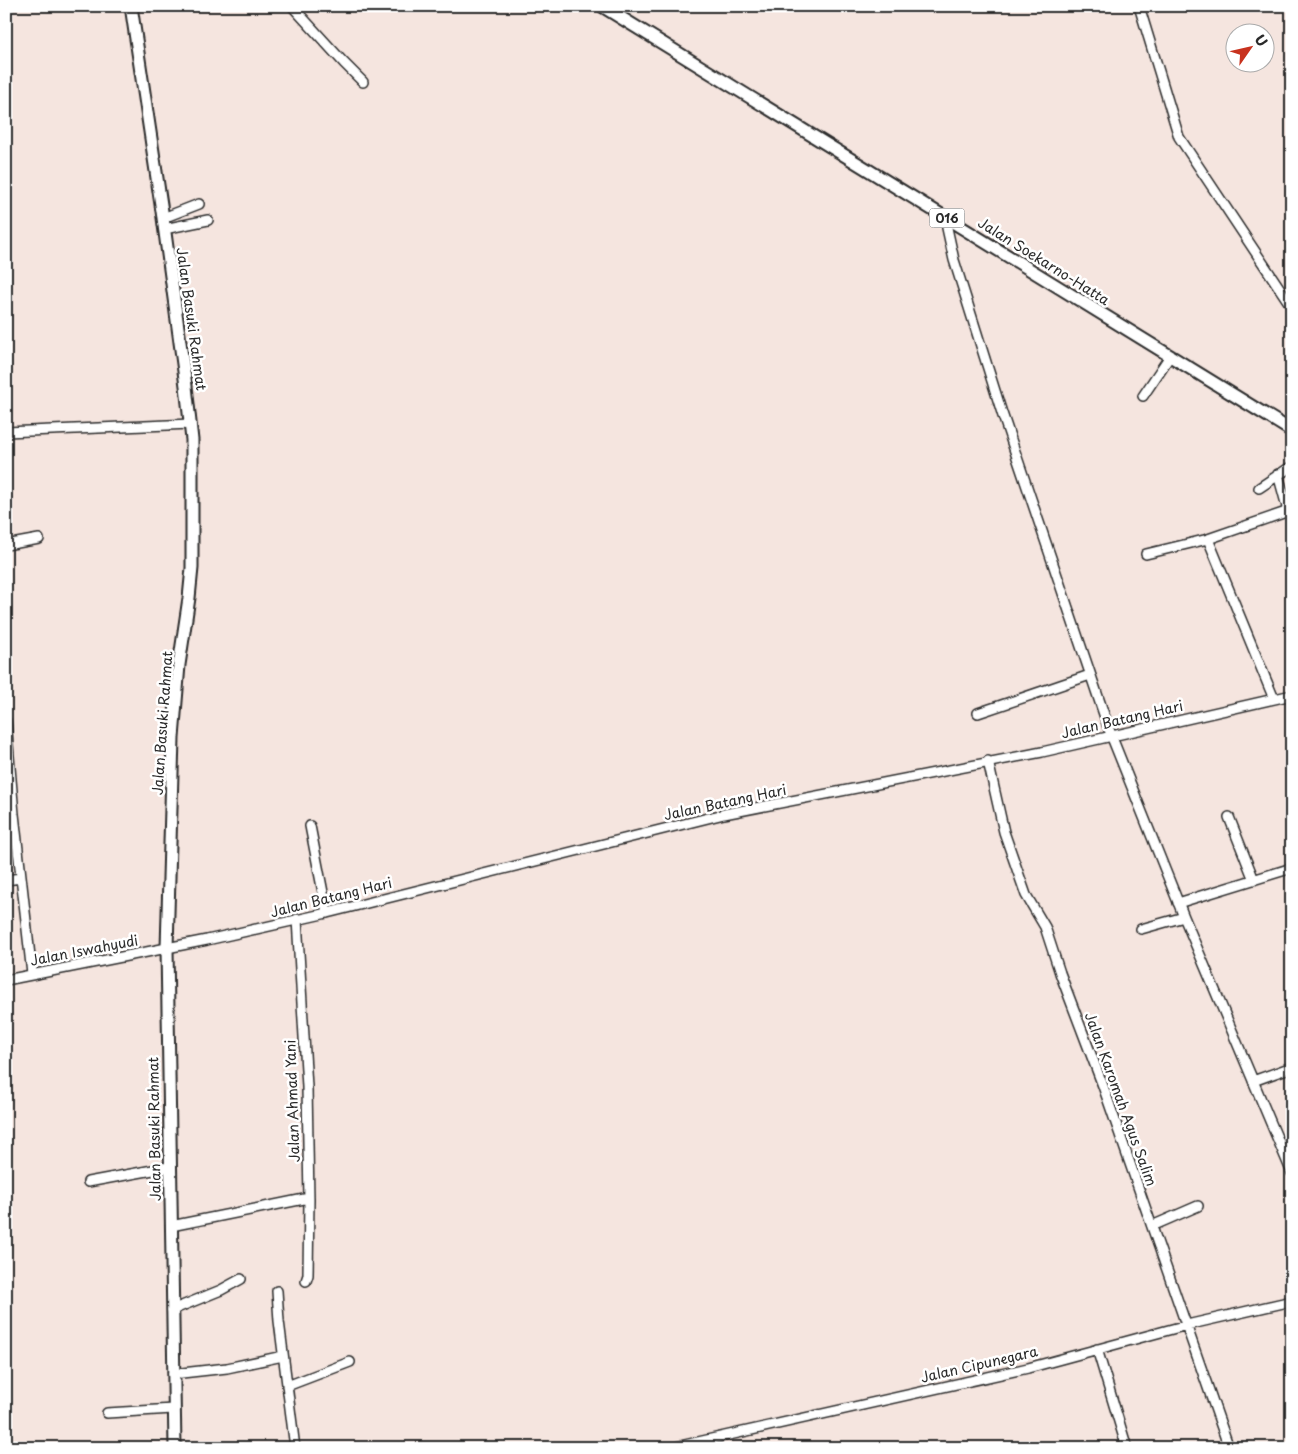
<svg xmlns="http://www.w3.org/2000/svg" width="1298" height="1454" font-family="'Playpen Sans',sans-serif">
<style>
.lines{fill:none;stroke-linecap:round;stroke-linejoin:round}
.minor-casing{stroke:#2b2b2b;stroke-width:12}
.major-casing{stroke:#2b2b2b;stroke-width:15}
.minor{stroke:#fff;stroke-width:9}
.major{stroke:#fff;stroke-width:11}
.labels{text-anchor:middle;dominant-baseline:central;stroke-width:5;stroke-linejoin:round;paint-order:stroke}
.shield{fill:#fff;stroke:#6b6b6b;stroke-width:1}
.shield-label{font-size:12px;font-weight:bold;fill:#2b2b2b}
.street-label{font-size:14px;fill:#2b2b2b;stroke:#fff}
</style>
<rect width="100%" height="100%" fill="#f5e5df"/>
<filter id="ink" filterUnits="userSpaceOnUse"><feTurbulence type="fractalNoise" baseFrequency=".02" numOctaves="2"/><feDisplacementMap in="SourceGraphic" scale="10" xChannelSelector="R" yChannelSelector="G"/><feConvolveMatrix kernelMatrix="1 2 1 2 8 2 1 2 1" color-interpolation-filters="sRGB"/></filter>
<g filter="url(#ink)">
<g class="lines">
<g class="minor-casing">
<path id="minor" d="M292 6 344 63 363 82
M1139 6 1179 137 1292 307
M163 218 199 204
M947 218V228L954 260 1002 413 1111 735 1184 917 1292 1173
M164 229 208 220
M1143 396 1170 356
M6 432 191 424
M1259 488 1292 466
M1208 539 1274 699
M6 545 39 539
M1146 554 1208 539 1286 512 1287 507 1278 474
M978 713 1090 675
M6 721 14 814 32 974
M988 761 1004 832 1026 895 1045 927 1060 973 1103 1086 1229 1448
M1229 817 1254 880
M310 826 327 913
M6 880 21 878
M1178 903 1292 868
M297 919 307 1087 309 1200 308 1275 306 1281
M1141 929 1184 917
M6 980 207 940 327 913 724 814 1042 752 1292 695
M1253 1081 1292 1067
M88 1182 169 1167
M171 1226 309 1198
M1152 1226 1198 1206
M277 1291 279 1321 295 1448
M172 1310 221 1290 241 1279
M1097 1349 1127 1448
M173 1374 227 1368 283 1356
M287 1386 350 1362
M107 1413 173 1409
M671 1448 1028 1368 1187 1325 1292 1301"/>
</g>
<g class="major-casing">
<path id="major" d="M131 6 163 218 186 386 192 440V568L189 598 179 665 173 738 167 948 175 1448
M602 6 1292 431"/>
</g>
<use href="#minor" class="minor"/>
<use href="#major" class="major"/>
</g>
</g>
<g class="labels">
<rect class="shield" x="929.5" y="208.5" width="35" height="19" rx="4"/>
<g class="shield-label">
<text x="947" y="218">016</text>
</g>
<g class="street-label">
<text transform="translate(1044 261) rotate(32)">Jalan Soekarno-Hatta</text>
<text transform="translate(192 319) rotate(82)">Jalan Basuki Rahmat</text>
<text transform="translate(1122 719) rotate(-13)">Jalan Batang Hari</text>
<text transform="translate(162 723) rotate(-86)">Jalan Basuki Rahmat</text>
<text transform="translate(725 802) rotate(-12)">Jalan Batang Hari</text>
<text transform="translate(331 897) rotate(-14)">Jalan Batang Hari</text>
<text transform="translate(84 950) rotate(-11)">Jalan Iswahyudi</text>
<text transform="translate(1121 1099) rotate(70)">Jalan Karomah Agus Salim</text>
<text transform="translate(292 1101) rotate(-92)">Jalan Ahmad Yani</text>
<text transform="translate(154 1129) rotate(-91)">Jalan Basuki Rahmat</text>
<text transform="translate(979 1364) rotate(-13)">Jalan Cipunegara</text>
</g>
</g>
<rect width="1298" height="1454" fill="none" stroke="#fff" stroke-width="25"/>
<rect x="12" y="12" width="1273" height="1429" fill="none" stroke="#2b2b2b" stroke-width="2" filter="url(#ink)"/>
<g transform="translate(1250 48) rotate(56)"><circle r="24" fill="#ffffff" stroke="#aaaaaa"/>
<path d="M0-4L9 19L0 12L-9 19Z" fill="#c8321e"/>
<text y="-8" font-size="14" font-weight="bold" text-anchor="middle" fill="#2b2b2b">U</text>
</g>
</svg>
